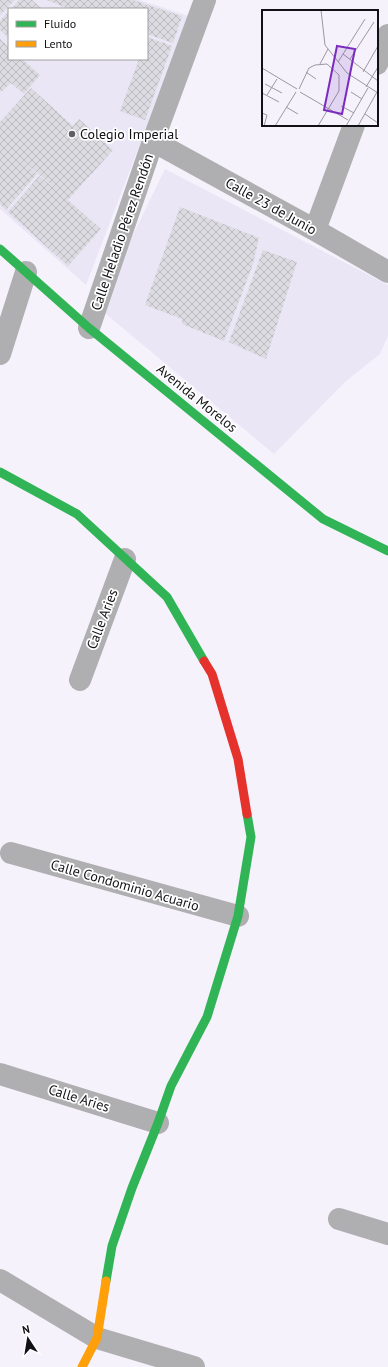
<svg xmlns="http://www.w3.org/2000/svg" width="388" height="1367" font-family="'PT Sans',sans-serif">
<style>
.built{fill:#eae6f6;fill-rule:evenodd}
.building{fill:url(#building-cross-hatch)}
.lines{fill:none;stroke-linecap:round;stroke-linejoin:round}
.street{stroke:#afaeb0;stroke-width:22}
.fast{stroke:#30b455;stroke-width:9}
.slow{stroke:#ff9f0a;stroke-width:9}
.jam{stroke:#e5322d;stroke-width:9}
.poi-dot{fill:#615f66;stroke:#fff;stroke-width:1.5}
.labels{text-anchor:middle;dominant-baseline:central;stroke-width:3.5;stroke-linejoin:round;paint-order:stroke}
.poi-label{font-size:14px;fill:#111015;stroke:#fff;text-anchor:start}
.street-label{font-size:14px;fill:#111015;stroke:#fff}
.inset-road{fill:none;stroke:#9a98a0;stroke-width:1}
.view{fill:#7b2cbf;fill-opacity:0.15;stroke:#7b2cbf;stroke-width:2}
.inset-edge{fill:none;stroke:#111015;stroke-width:2}
</style>
<defs>
<pattern id="building-cross-hatch" width="8" height="8" patternUnits="userSpaceOnUse"><rect width="8" height="8" fill="#dbdbe1"/><path d="M0 0l8 8M0 8l8-8" fill="none" stroke="#bbbbc0"/></pattern>
</defs>
<rect width="100%" height="100%" fill="#f5f2fc"/>
<path class="built" d="M0 0H140L189 16 86 285 0 209ZM9 9H147V59H9Z
M165 169 388 285V336L380 354 346 381 274 454 106 314 110 282Z"/>
<path class="building" d="M0 0H15L0 15Z
M19 0H32L42 9H11Z
M47 0H133L182 16 173 43 147 34V9H69Z
M9 11V38L0 30V21Z
M147 37 172 46 145 120 120 111 139 59H147Z
M0 39 9 47V59H22L40 75 24 94 11 83 1 92 0 91Z
M31 88 73 126 79 119 113 150 68 200 101 229 68 266 8 212 39 176 54 188 22 159 37 174 6 210 0 204V122Z
M180 207 259 238 253 264 224 341 182 324V319L145 305Z
M263 250 297 262 266 359 229 342Z"/>
<g class="lines">
<path class="street" d="M377 64 388 35
M153 141 315 230 388 272
M315 230 354 125
M89 328 153 141 205 0
M0 354 26 272
M80 680 125 559
M11 853 238 916
M0 1074 158 1123
M339 1219 388 1234
M0 1280 97 1338 194 1367"/>
<path class="fast" d="M0 249 89 328 323 519 388 551
M0 472 77 514 167 597 204 661
M106 1281 112 1246 132 1188 158 1123 171 1086 207 1017 238 916 251 837 247 814"/>
<path class="slow" d="M82 1367 97 1338 106 1281"/>
<path class="jam" d="M204 661 212 674 238 759 247 814"/>
</g>
<circle class="poi-dot" cx="72" cy="134" r="4"/>
<g class="labels">
<g class="poi-label">
<text x="80" y="134">Colegio Imperial</text>
</g>
<g class="street-label">
<text transform="translate(271 206) rotate(29)">Calle 23 de Junio</text>
<text transform="translate(122 232) rotate(-71)">Calle Heladio Pérez Rendón</text>
<text transform="translate(197 398) rotate(39)">Avenida Morelos</text>
<text transform="translate(102 619) rotate(-69)">Calle Aries</text>
<text transform="translate(125 885) rotate(16)">Calle Condominio Acuario</text>
<text transform="translate(79 1098) rotate(17)">Calle Aries</text>
</g>
</g>
<g transform="translate(262 10)">
<rect width="116" height="116" fill="#f5f2fc"/>
<path class="inset-road" d="M59 0 63 35 85 63 116 83M81 44 116 71M88 49 112 12M76 52 103 9M58 54 66 39M0 58 35 79M44 62 54 69M101 62 116 36M3 74 20 83M104 77 116 57M37 79 47 58 53 55 65 54 77 65V81L56 116M38 82 86 110M89 82 100 89M0 83 17 92M5 85 15 69M79 96 92 103M24 97 36 104M0 103 5 105 2 116M103 104 116 113M13 116 34 82M84 116 106 78M96 116 115 82"/>
<path class="view" d="M75 36 93 39 80 104 62 100Z"/>
<rect width="116" height="116" class="inset-edge"/>
</g>
<rect x="8" y="8" width="140" height="52" fill="#ffffff" stroke="#a09fa1"/>
<rect x="16" y="21" width="20" height="6" fill="#30b455" stroke="#a09fa1"/>
<text x="44" y="28" font-size="12" fill="#111015">Fluido</text>
<rect x="16" y="41" width="20" height="6" fill="#ff9f0a" stroke="#a09fa1"/>
<text x="44" y="48" font-size="12" fill="#111015">Lento</text>
<g transform="translate(28 1339) rotate(348)" stroke="#ffffff" stroke-width="3" paint-order="stroke">
<path d="M0-3L7 15L0 10L-7 15Z" fill="#111015"/>
<text y="-6" font-size="11" font-weight="bold" text-anchor="middle" fill="#111015">N</text>
</g>
</svg>
